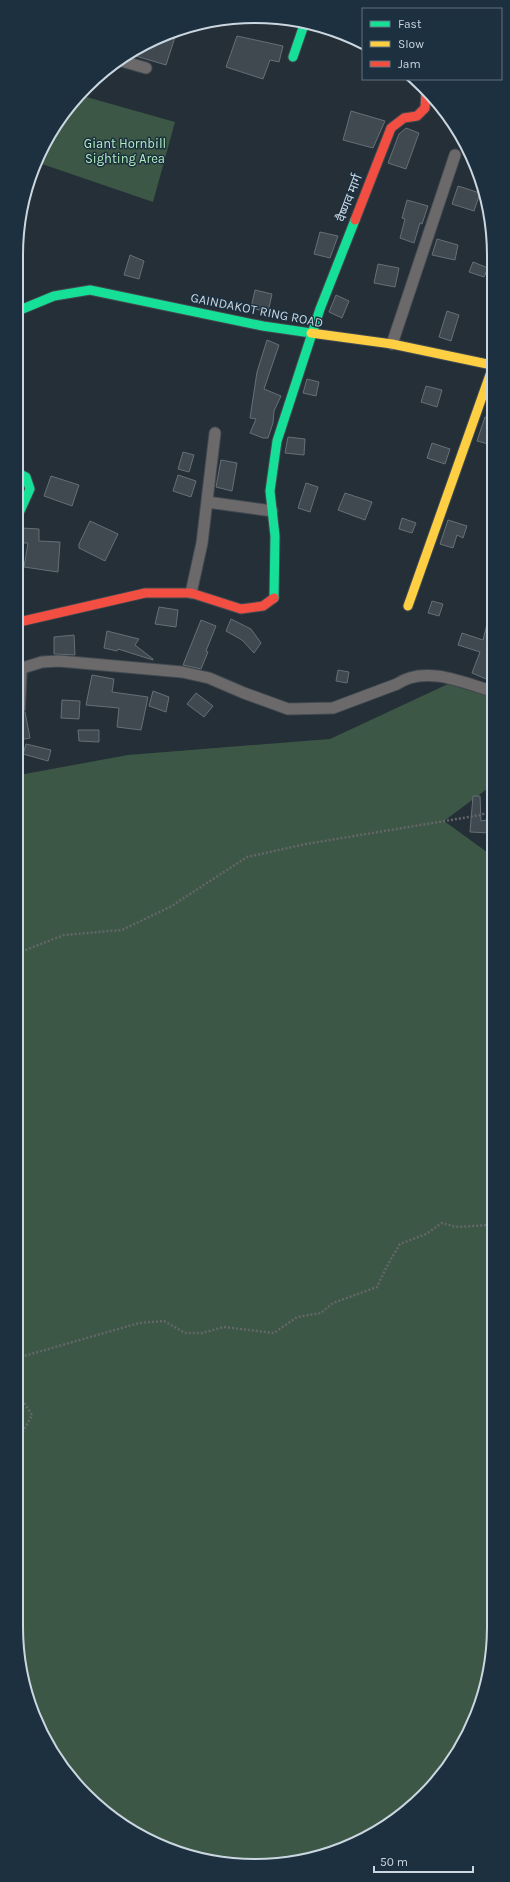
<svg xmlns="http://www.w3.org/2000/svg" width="510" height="1882" font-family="Karla,'Noto Sans Devanagari',sans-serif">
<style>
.green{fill:#3c5745}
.building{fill:#414950;stroke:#666f76}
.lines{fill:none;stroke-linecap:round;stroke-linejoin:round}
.lane-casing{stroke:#414a50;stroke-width:8}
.street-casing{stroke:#414a50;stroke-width:13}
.fast-casing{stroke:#414a50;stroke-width:11}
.slow-casing{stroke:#414a50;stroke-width:11}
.jam-casing{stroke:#414a50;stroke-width:11}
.path{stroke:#64666a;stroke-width:2.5;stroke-dasharray:2 2;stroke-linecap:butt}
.lane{stroke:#6c696b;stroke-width:5.5}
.street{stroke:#6c696b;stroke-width:11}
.fast{stroke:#16e098;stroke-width:9}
.slow{stroke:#ffcf43;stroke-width:9}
.jam{stroke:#f24e42;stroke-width:9}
.labels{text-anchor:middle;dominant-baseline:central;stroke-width:3;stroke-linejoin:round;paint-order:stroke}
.park-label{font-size:13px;fill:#b0eebe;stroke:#1d303f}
.street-label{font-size:13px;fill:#cad6e0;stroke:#1d303f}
.rim{fill:none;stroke:#cad6e0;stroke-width:2}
</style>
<rect width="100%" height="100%" fill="#252f37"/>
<path class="green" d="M83 96 175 122 153 202 39 163 56 122Z
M448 684 491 697V786L444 821 491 855 489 1673 462 1747 401 1816 317 1858 239 1865 149 1841 75 1785 34 1718 16 1627 19 775 128 755 330 739Z"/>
<path class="building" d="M176 34 166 65 129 54 156 42Z
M237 36 283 46 279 62 270 60 263 79 226 67Z
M351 111 385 121 373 148 343 140Z
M406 128 419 133 406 169 388 163 399 134Z
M458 186 480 193 474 211 452 204Z
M407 200 428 206 422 224 420 223 414 243 400 238 405 219 402 218Z
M320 232 338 236 330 258 314 254Z
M437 239 458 245 455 260 432 255Z
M130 255 144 261 139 279 124 275Z
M473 262 488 268 484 277 469 272Z
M378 264 399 268 395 287 374 283Z
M255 290 272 294 268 312 251 308Z
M336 295 349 301 342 318 329 312Z
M447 311 459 315 451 341 439 337Z
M267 340 279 345 264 389 281 396 274 411 273 423 268 438H263L250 433 256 419 250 418 257 372Z
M307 379 319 382 316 396 303 393Z
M426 386 442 390 437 407 421 402Z
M485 417 492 418V445L477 441Z
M288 437 305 439 304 455 285 453Z
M432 443 450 449 445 464 427 458Z
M183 452 194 455 189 472 178 469Z
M221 460 237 463 232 491 216 487Z
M178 475 196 481 191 497 173 491Z
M51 476 79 485 72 506 44 496Z
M306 483 318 487 310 512 298 508Z
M345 493 372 502 365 520 338 510Z
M402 518 416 523 412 533 399 529Z
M448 520 467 526 463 538 457 535 453 548 440 544Z
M90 521 118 534 105 561 79 548V544Z
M21 528 39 529V541L60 542 58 572 24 567 28 543H20Z
M432 601 443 604 439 616 428 613Z
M159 607 178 610 176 627 155 624Z
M231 619 251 629 261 643 254 653 242 640 226 631Z
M201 620 216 626 206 651 208 652 201 669 183 665Z
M488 620 491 621V681L472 673 480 652 458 645 462 633 483 640Z
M107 631 139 639 135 645 153 659V660L118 649 117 651 104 648Z
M74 635 75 655 54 654V637Z
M338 670 349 672 347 683 336 681Z
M92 675 114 679 112 692 148 697 141 730 117 727 119 708 86 705Z
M153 691 169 697 166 712 149 706Z
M196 693 213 706 204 717 187 704Z
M62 700 80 701 79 719 61 718Z
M19 712H25L30 738 19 740Z
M78 730H99V742L79 741Z
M26 744 51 750 48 761 23 754Z
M473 796H480L481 821 491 819V833L470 832Z"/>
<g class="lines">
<g class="lane-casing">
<path id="lane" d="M22 709 24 667"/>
</g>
<g class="street-casing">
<path id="street" d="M118 60 146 68
M392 344 455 155
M207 502 272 511
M191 593 202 543 215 433
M19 669 42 662 59 661 182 672 209 678 244 693 288 709 333 708 397 684C424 665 463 682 491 691"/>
</g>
<g class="fast-casing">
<path id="fast" d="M293 57 305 22
M20 310 54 296 90 290 263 326 311 333
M20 474 26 477 30 489 20 511
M274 598 275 536 270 491 277 441 320 309 355 220"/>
</g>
<g class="slow-casing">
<path id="slow" d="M311 333 392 344 492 365
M408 606 492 369"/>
</g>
<g class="jam-casing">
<path id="jam" d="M355 220 391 128 404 118 417 116 425 108 426 89
M19 622 145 593H191L241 609 263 606 274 598"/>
</g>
<path class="path" d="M18 953 64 935 122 930 170 907 247 857 306 844 481 815 491 811
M17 1358 139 1323 164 1321 185 1333H202L224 1327 274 1333 297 1317 321 1313 333 1303 377 1287 387 1266 400 1244 426 1234 442 1223 456 1227 490 1225
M17 1443 32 1415 17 1391"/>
<use href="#lane" class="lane"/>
<use href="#street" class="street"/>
<use href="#fast" class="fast"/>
<use href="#slow" class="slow"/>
<use href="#jam" class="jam"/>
</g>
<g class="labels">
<g class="park-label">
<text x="125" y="143">Giant Hornbill<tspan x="125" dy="15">Sighting Area</tspan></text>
</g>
<g class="street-label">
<text transform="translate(349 198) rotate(-69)">वैष्णव मार्ग</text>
<text transform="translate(257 310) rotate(11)">GAINDAKOT RING ROAD</text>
</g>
</g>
<path d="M0 0H510V1882H0ZM255 23H255A232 232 0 0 1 487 255V1627A232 232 0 0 1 255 1859H255A232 232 0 0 1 23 1627V255A232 232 0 0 1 255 23Z" fill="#1d303f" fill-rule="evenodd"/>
<path class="rim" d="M255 23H255A232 232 0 0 1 487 255V1627A232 232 0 0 1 255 1859H255A232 232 0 0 1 23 1627V255A232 232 0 0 1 255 23Z"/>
<rect x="362" y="8" width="140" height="72" fill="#1d303f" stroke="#62727f"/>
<rect x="370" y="21" width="20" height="6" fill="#16e098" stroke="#62727f"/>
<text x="398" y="28" font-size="12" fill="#cad6e0">Fast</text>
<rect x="370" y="41" width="20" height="6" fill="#ffcf43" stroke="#62727f"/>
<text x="398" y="48" font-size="12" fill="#cad6e0">Slow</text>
<rect x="370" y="61" width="20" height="6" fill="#f24e42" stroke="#62727f"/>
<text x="398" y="68" font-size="12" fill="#cad6e0">Jam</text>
<path d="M374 1866v6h99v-6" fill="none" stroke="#cad6e0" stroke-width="2"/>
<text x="380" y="1866" font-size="12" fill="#cad6e0" stroke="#1d303f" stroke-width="3" paint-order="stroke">50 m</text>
</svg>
